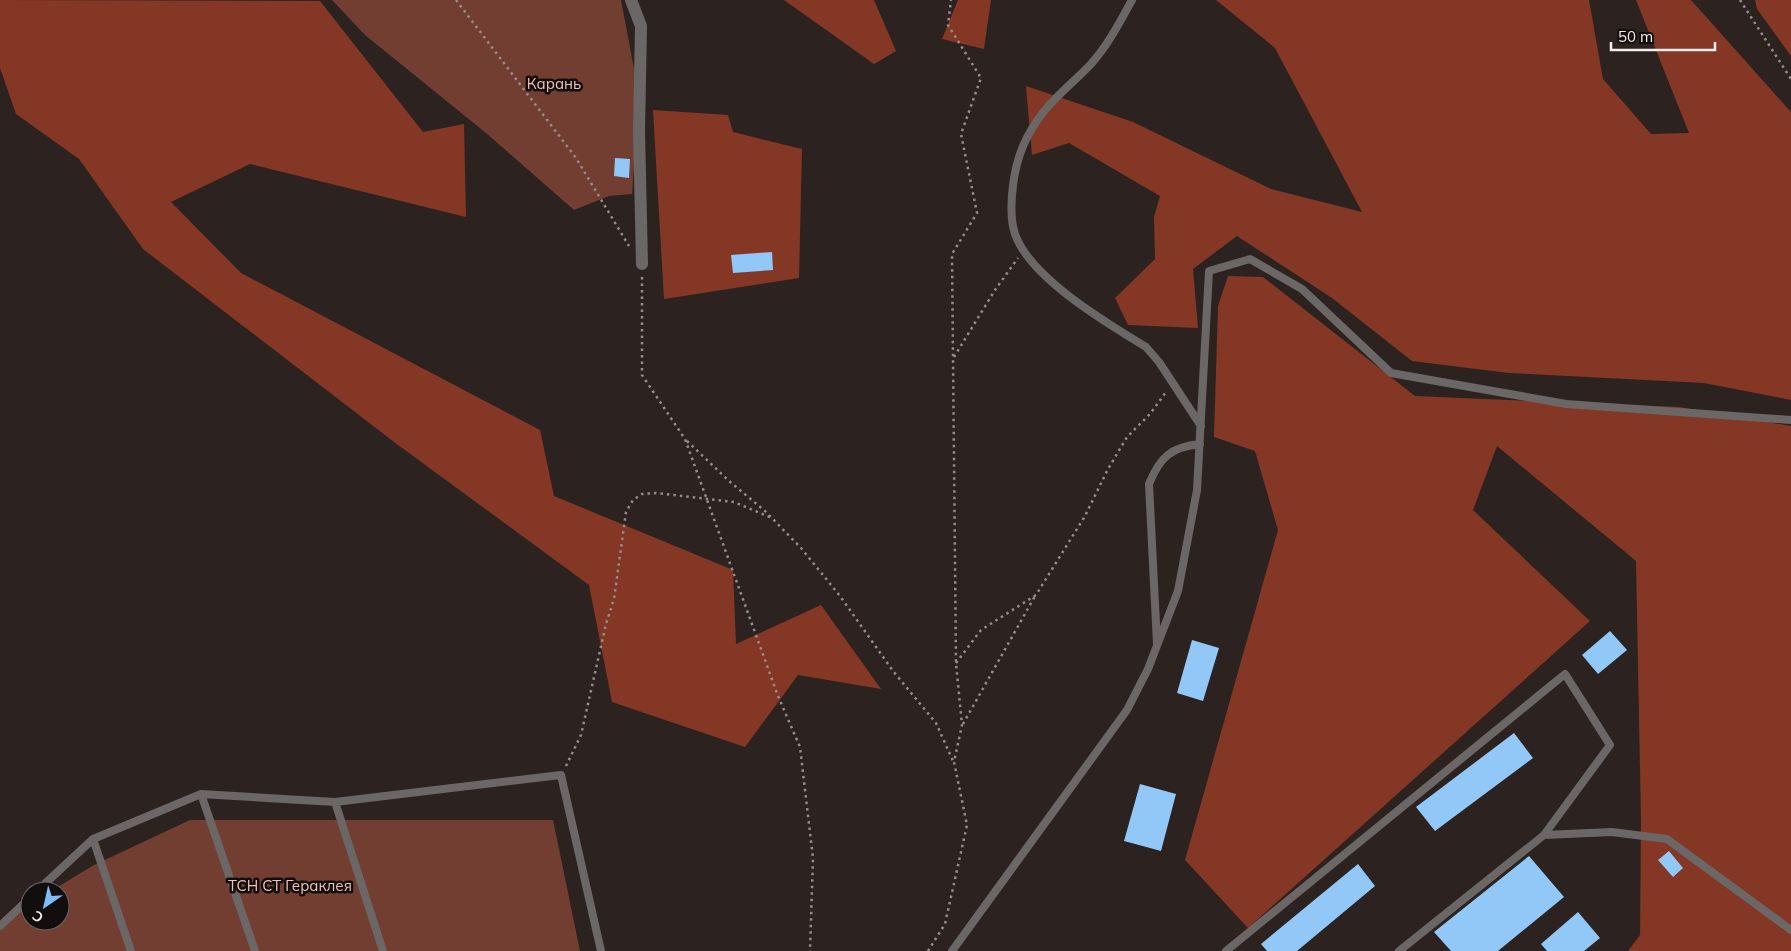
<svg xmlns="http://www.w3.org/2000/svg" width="1791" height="951" font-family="Mulish,sans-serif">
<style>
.green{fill:#723e31}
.forest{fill:#843724}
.building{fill:#92c8f8}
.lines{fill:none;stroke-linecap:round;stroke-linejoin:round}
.path{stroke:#948d8b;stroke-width:2.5;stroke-dasharray:2.5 4;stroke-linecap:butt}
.lane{stroke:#6b6766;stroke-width:8}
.street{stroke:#6b6766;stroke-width:12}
.labels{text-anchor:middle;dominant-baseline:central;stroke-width:5;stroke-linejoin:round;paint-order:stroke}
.park-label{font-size:15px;fill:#f1c2b6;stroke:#120e0d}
</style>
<rect width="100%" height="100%" fill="#2c2321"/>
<path class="green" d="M332 0H621L639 95 632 194 609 196 574 210 486 133 365 35Z
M190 820H553L580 951H0V929L30 904V921H60V891H51L94 865Z"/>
<path class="forest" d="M0 0 320 1 423 132 464 124 466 217 250 164 171 202 241 273 540 430 554 496 733 570 736 644 821 605 881 689 798 675 745 747 612 702 589 585 394 442 143 249 79 159 16 114 0 68Z
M784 0H874L896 51 874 64Z
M958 0H991L984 49 942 39Z
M1216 0H1589L1603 79 1651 134 1689 133 1636 0H1691L1791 112V400L1704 383 1509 373 1412 361 1332 298 1237 236 1193 269 1198 328 1128 325 1115 298 1155 259 1154 217 1160 196 1069 143 1032 155 1026 86 1133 122 1271 189 1362 212 1275 48Z
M1755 0H1791V56L1757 9Z
M653 110 728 115 733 132 802 149 799 278 664 299Z
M1228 276 1263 277 1415 396 1679 407 1791 426V951H1628L1640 935 1641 821 1636 561 1497 446 1473 510 1590 621 1248 928 1185 860 1278 530 1255 451 1214 437 1218 306Z"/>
<path class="building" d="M615 158 630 159 629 178 614 176Z
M772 252 773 270 733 273 731 255Z
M1610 631 1627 650 1598 674 1582 655Z
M1192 640 1219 648 1203 701 1177 693Z
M1514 733 1533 758 1435 831 1416 807Z
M1140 784 1176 794 1161 851 1124 841Z
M1669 851 1683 868 1673 877 1658 860Z
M1529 856 1564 897 1498 951H1451L1434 932Z
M1358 864 1375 886 1297 951H1267L1261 944Z
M1578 912 1600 938 1584 951H1547L1541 944Z"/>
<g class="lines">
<path class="path" d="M456 0 576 158 629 246
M1740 0 1791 79
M642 277V375L685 439 778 696 800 747 813 858 810 951
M954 357 995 290 1018 258
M687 441 729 481 765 511 801 548 840 596 893 671 936 723 953 761
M956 663 981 630 1036 595 1085 516 1108 469 1127 437 1150 414 1166 392
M963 724 1035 596
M566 766 581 735 606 624 614 599 626 512 633 500 642 494 656 493 734 502 772 518
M928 951 945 924 967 825 954 762 962 725 956 663 952 254 977 213 961 134 981 78 948 25 951 0"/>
<path class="lane" d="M1132 0C1120 22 1108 45 1091 64 1076 80 1059 93 1045 110 1026 134 1017 155 1013 185 1011 201 1010 219 1015 234 1030 278 1107 323 1146 347L1159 362 1201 426
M1157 644 1149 484C1160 457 1171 447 1200 444
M201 794 255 951
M335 802 383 951
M1544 835 1612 832 1667 839 1791 930
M93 839 201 794 335 802 561 775 601 951
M37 891 93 839 131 951
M0 926 30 898
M952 951 1127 710 1148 669 1178 591 1197 490 1209 271 1250 259 1302 289 1391 373 1566 404 1791 420
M1226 951 1565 674 1610 745 1544 835 1399 951"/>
<path class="street" d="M631 0 641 26 639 131 642 264"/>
</g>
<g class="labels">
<g class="park-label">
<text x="554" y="83">Карань</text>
<text x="290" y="885">ТСН СТ Гераклея</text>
</g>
</g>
<g transform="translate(45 906) rotate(214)"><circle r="24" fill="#120e0d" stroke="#6c6766"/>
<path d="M0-4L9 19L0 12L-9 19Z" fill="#7cbef9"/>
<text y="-8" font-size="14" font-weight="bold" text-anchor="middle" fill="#f3edeb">С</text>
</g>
<path d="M1611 42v8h104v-8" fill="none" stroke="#f3edeb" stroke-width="2.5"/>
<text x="1618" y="42" font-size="15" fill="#f3edeb" stroke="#120e0d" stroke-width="4" paint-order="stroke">50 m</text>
</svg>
